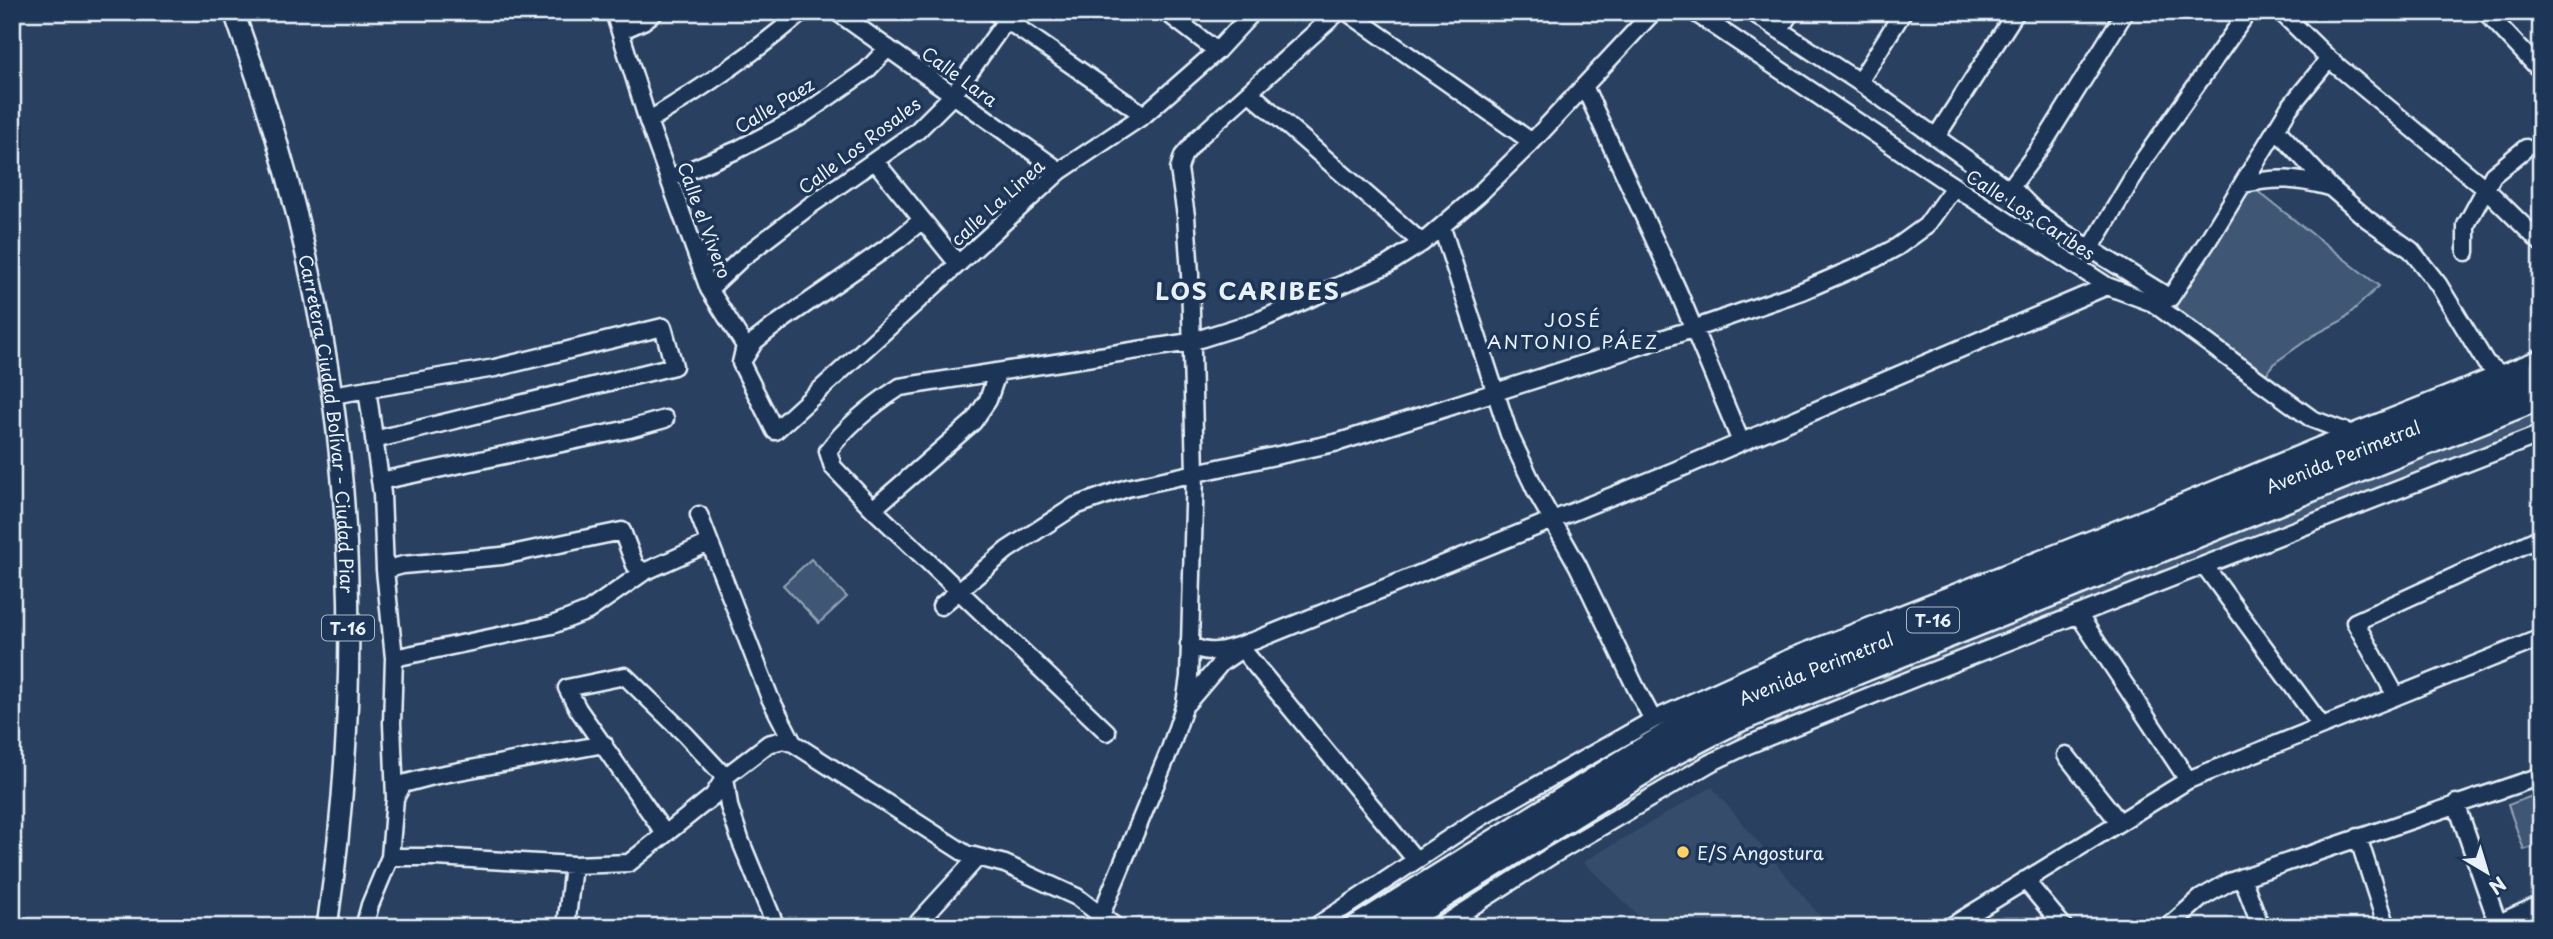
<svg xmlns="http://www.w3.org/2000/svg" width="2553" height="939" font-family="'Playpen Sans',sans-serif">
<style>
.built{fill:#364d6b}
.green{fill:#415774;stroke:#94a4b6;stroke-width:2}
.lines{fill:none;stroke-linecap:round;stroke-linejoin:round}
.minor-casing{stroke:#e8f1f8;stroke-width:21}
.major-casing{stroke:#e8f1f8;stroke-width:24}
.highway-casing{stroke:#e8f1f8;stroke-width:28}
.minor{stroke:#1d3557;stroke-width:16}
.major{stroke:#1d3557;stroke-width:19}
.highway{stroke:#1d3557;stroke-width:23}
.poi-dot{fill:#ffd166;stroke:#1d3557;stroke-width:2.5}
.labels{text-anchor:middle;dominant-baseline:central;stroke-width:7;stroke-linejoin:round;paint-order:stroke}
.shield{fill:#1d3557;stroke:#abb9c8;stroke-width:2}
.shield-label{font-size:16px;font-weight:bold;fill:#e8f1f8}
.street-label{font-size:18px;fill:#e8f1f8;stroke:#1d3557}
.poi-label{font-size:18px;fill:#e8f1f8;stroke:#1d3557;text-anchor:start}
.neighbourhood-label{font-size:19px;letter-spacing:2px;fill:#e8f1f8;stroke:#1d3557}
.district-label{font-size:24px;font-weight:bold;letter-spacing:2px;fill:#e8f1f8;stroke:#1d3557}
</style>
<rect width="100%" height="100%" fill="#294061"/>
<filter id="ink" filterUnits="userSpaceOnUse"><feTurbulence type="fractalNoise" baseFrequency=".0143" numOctaves="2"/><feDisplacementMap in="SourceGraphic" scale="14" xChannelSelector="R" yChannelSelector="G"/><feConvolveMatrix kernelMatrix="1 2 1 2 8 2 1 2 1" color-interpolation-filters="sRGB"/></filter>
<g filter="url(#ink)">
<path class="built" d="M1712 787 1824 921 1818 927H1650L1583 862Z"/>
<path class="green" d="M2252 187 2379 286 2343 320 2314 335 2276 362 2262 379 2176 311 2178 299Z
M2541 408V426L1909 673 1870 679Z
M811 559 847 597 819 623 783 585Z
M1850 689 1855 695 1768 730C1787 706 1820 694 1850 689Z
M1751 726 1735 741 1597 826 1577 830 1576 826 1701 750Z
M2532 796 2541 819V844L2524 850 2508 805Z
M1538 850 1547 851 1426 927H1411Z"/>
<g class="lines">
<g class="minor-casing">
<path id="minor" d="M614 12 648 121 709 289 745 346 741 363 775 431 1060 171 1144 115 1217 51 1253 12
M837 12 1060 171
M995 12 1144 115
M1166 12 1217 51
M1347 12 1532 142
M1694 12 1944 180 2107 286 2153 303 2312 419 2352 434
M1752 12 1865 86 2004 186 2011 187 2045 141 2125 12
M2281 12 2329 59 2486 189 2541 243
M2486 12 2541 71
M1779 30 1791 12
M620 31 643 21 655 12
M1859 82 1903 12
M1584 86 1678 291 1741 442
M1249 92 1422 243
M648 121C702 88 754 54 802 12
M2276 129 2330 187 2367 219 2411 250 2438 284 2486 363 2501 374
M1936 137 2016 12
M875 161 958 264
M669 179 737 150 800 117 866 71 888 48
M2243 184C2277 177 2296 178 2330 187
M2011 187 2035 211 2065 233 2170 298 2207 242 2289 108 2329 59
M1442 228 1509 434 1537 493 1578 566 1635 686 1653 720
M2091 248 2144 159 2248 12
M2466 252V225L2493 175 2526 148
M709 289 742 258 811 205 917 131 954 94 1012 12
M743 360 755 341 774 326 898 240 922 220
M332 395 495 368 663 327 674 366 374 440
M380 481 629 429 665 419
M873 509 973 422 988 400 997 374
M699 515 770 698 793 743 966 854 1005 864 1077 897 1116 927
M2204 565 2321 725
M385 570 403 565 502 556 622 531 635 565 644 572
M941 606 1007 550 1075 506 1127 488 1339 442 1693 329 1802 291 1871 261 1897 247 1926 226 1954 187
M2078 614 2188 780
M1189 644C1211 659 1233 647 1256 640L1674 471 2107 286
M1242 649 1415 859
M394 658 552 625 588 611 644 572 709 543
M2396 696 2355 622 2541 537
M1187 703 1221 663 1240 650
M1107 732 873 509 833 467 828 451C846 426 874 404 900 387L1190 342 1260 320 1387 265 1422 243 1478 195 1532 142 1653 12
M2066 755 2119 822
M395 798 403 784 433 776 604 744
M2456 803 2499 927
M665 834 578 709 567 688 625 676 685 734 725 777 729 806 741 842 776 927
M2358 837 2387 927
M390 857H436L573 865 629 863 713 796 725 777 768 744 783 740 793 743
M2242 877 2261 927
M2025 880 2064 927
M1460 914 1473 927
M1101 915 1170 749 1185 704 1189 677 1195 473 1190 274 1186 216 1179 169 1183 156 1197 139 1338 12
M364 927 370 905 390 857 395 798 392 723 394 658 385 570 382 494 367 389
M566 927 573 865
M914 927 978 857
M1315 927 1483 816 1653 720 1787 659 2168 509 2317 447 2541 358
M1440 927 1551 856 1710 763 1748 745 1917 677 2541 434
M1950 927 2188 780 2541 638
M2168 927 2201 898 2229 882 2541 776
M2490 927 2541 904"/>
</g>
<g class="major-casing">
<g id="major">
<path id="s1" d="M234 12C243 39 253 66 262 93 295 194 319 302 334 408 357 580 352 756 327 927"/>
</g>
</g>
<g class="highway-casing">
<g id="highway">
<path id="s2" d="M1357 927 1626 760 1665 736 1728 703 2541 376"/>
<path d="M1394 927 1674 753 1736 721 2541 397"/>
</g>
</g>
<use href="#minor" class="minor"/>
<use href="#major" class="major"/>
<use href="#highway" class="highway"/>
</g>
</g>
<circle class="poi-dot" cx="1683" cy="852" r="7"/>
<g class="labels">
<g class="shield">
<rect x="1907" y="607.5" width="52" height="25" rx="5"/>
<rect x="322" y="615.5" width="52" height="25" rx="5"/>
</g>
<g class="shield-label">
<text x="1933" y="620">T-16</text>
<text x="348" y="628">T-16</text>
</g>
<g class="street-label">
<text transform="translate(960 76) rotate(36)">Calle Lara</text>
<text transform="translate(774 105) rotate(-31)">Calle Paez</text>
<text transform="translate(859 145) rotate(-37)">Calle Los Rosales</text>
<text transform="translate(997 202) rotate(-42)">calle La Linea</text>
<text transform="translate(2031 214) rotate(33)">Calle Los Caribes</text>
<text transform="translate(705 220) rotate(70)">Calle el Vivero</text>
<text stroke="none"><textPath href="#s1" startOffset="424">Carretera Ciudad Bolívar - Ciudad Piar</textPath></text>
<text stroke="none"><textPath href="#s2" startOffset="1096">Avenida Perimetral</textPath></text>
<text stroke="none"><textPath href="#s2" startOffset="528">Avenida Perimetral</textPath></text>
</g>
<g class="poi-label">
<text x="1697" y="852">E/S Angostura</text>
</g>
<g class="neighbourhood-label">
<text x="1573" y="319">JOSÉ<tspan x="1573" dy="22">ANTONIO PÁEZ</tspan></text>
</g>
<g class="district-label">
<text x="1248" y="290">LOS CARIBES</text>
</g>
</g>
<rect width="2553" height="939" fill="none" stroke="#1d3557" stroke-width="42"/>
<rect x="21" y="21" width="2511" height="897" fill="none" stroke="#e8f1f8" stroke-width="2.5" filter="url(#ink)"/>
<g transform="translate(2487 872) rotate(142)" stroke="#1d3557" stroke-width="5" paint-order="stroke">
<path d="M0-5L12 26L0 18L-12 26Z" fill="#e8f1f8"/>
<text y="-10" font-size="19" font-weight="bold" text-anchor="middle" fill="#e8f1f8">N</text>
</g>
</svg>
